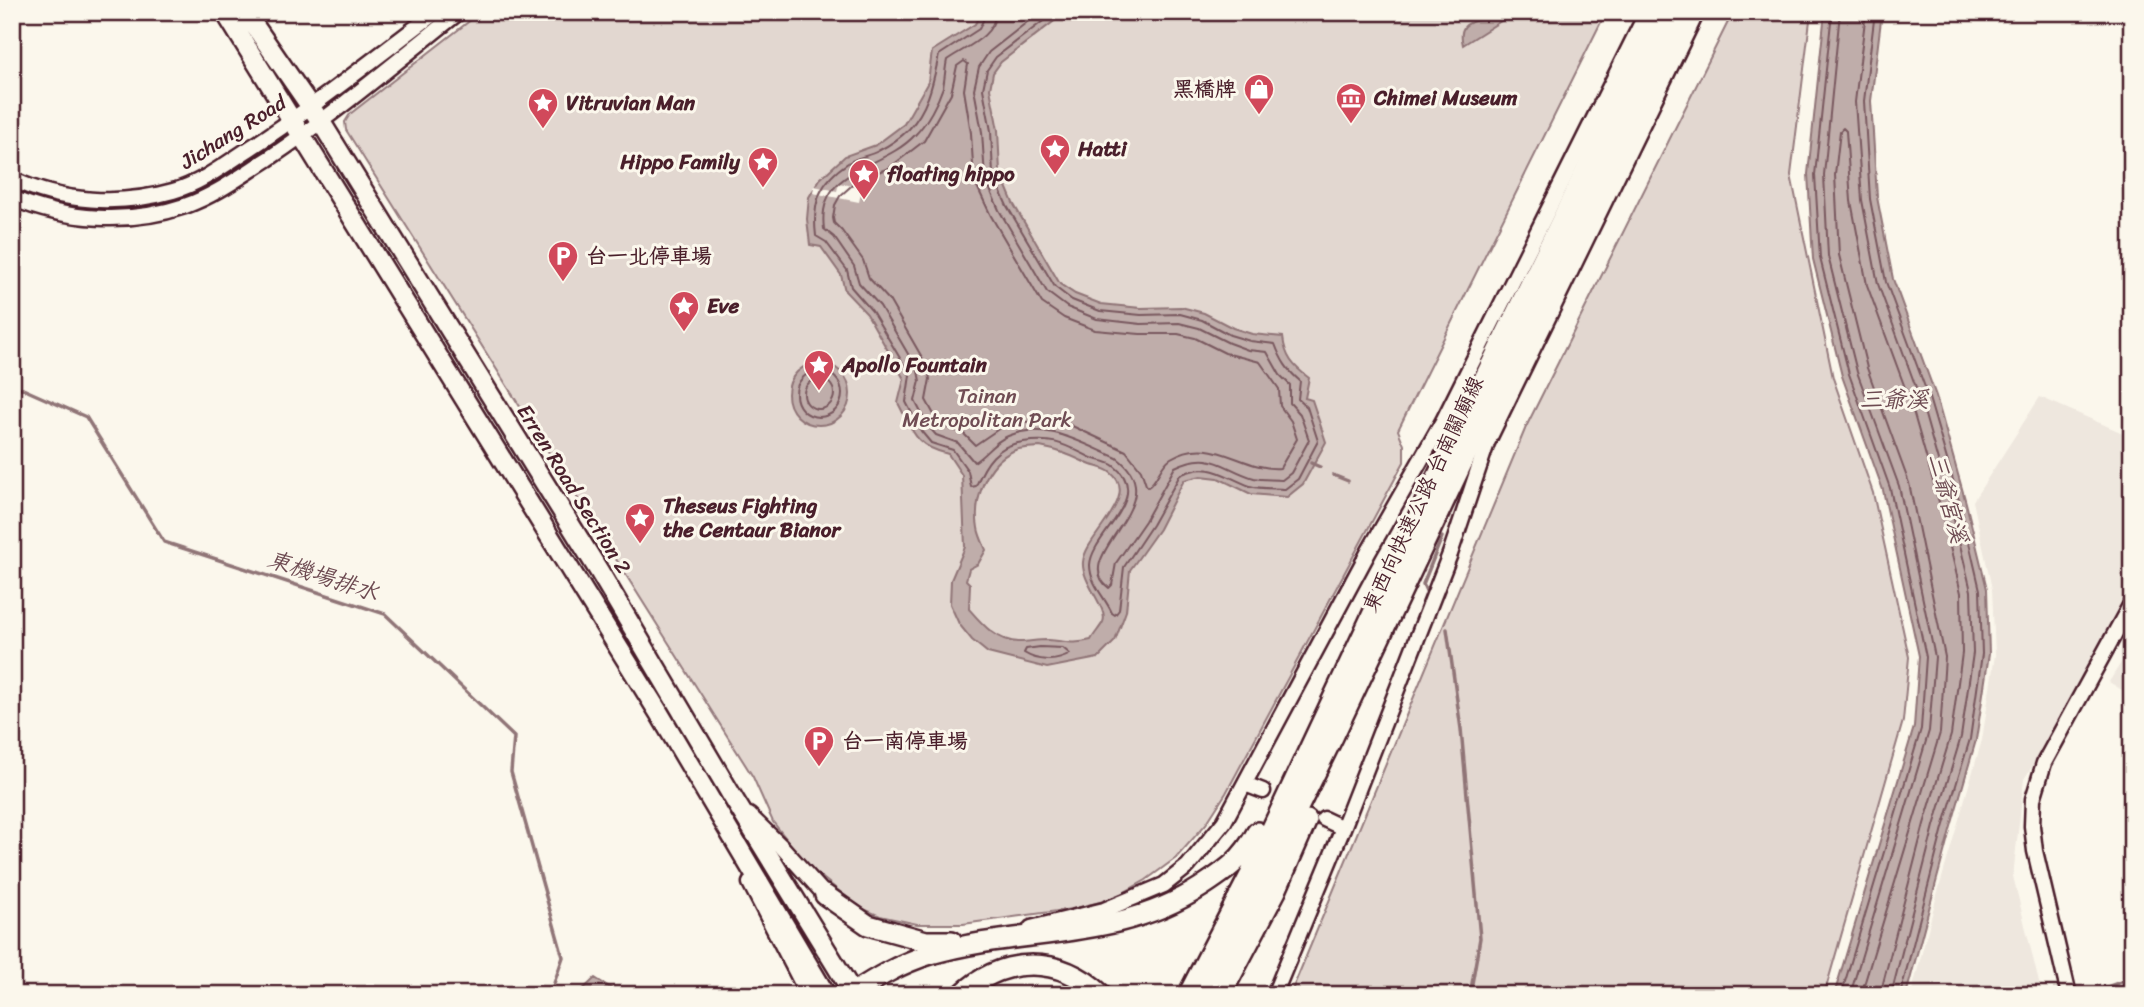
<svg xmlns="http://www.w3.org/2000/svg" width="2144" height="1007" font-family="Sriracha,'LXGW WenKai TC',sans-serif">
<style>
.built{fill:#eee7de}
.green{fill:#e2d7d0;stroke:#967b7e;stroke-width:2}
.water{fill:#bfadaa;stroke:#907477;stroke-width:2;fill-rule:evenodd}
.pier{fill:#fbf7ec}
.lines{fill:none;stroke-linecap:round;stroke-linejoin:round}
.shore{stroke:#79585e;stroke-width:2}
.stream{stroke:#907477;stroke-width:3.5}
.minor-casing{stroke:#4a1f2b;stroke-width:19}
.major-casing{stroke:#4a1f2b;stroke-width:23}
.highway-casing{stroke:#4a1f2b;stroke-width:24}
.minor{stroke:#fbf7ec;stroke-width:14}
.major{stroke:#fbf7ec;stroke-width:18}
.highway{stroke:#fbf7ec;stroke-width:19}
.labels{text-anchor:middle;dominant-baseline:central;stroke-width:6;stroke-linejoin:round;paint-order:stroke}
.poi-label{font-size:21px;font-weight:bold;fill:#4a1f2b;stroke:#fbf7ec;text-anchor:start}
.street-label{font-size:21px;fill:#4a1f2b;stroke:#fbf7ec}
.park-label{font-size:21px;fill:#704d54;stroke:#fbf7ec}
.water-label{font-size:23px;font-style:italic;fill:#6d4a51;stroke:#fbf7ec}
</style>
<rect width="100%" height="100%" fill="#fbf7ec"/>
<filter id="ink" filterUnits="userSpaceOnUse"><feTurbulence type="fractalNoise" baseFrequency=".0143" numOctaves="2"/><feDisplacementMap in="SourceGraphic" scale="14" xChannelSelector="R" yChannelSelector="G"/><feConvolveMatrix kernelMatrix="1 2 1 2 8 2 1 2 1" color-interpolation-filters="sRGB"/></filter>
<g filter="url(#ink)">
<path class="built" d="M2040 397 2132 437V585L2046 746 2024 779 2013 876 2042 995H1911L1937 895 1982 740 1995 655 1992 589 1973 501Z
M2132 645V696L2109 682Z"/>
<path class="green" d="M481 12H1606L1398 430 1404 445V462L1226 793 1206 824 1176 858 1146 880 1112 899 1072 909 963 924H917L880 916 859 907 809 867 773 822 753 777 346 130 345 122 350 114Z
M1733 12H1811L1791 175 1833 378 1873 493 1909 657 1903 721 1824 995H1290L1526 427Z"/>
<path class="water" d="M981 12H1066L1001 62 993 73 990 89 998 130 1000 172 1013 203 1060 284 1075 294 1101 304 1141 308 1181 307 1204 313 1233 328 1252 334 1283 337C1285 357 1293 366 1309 378L1305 398 1312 400 1326 442 1303 484 1287 497 1251 494 1218 478 1201 476 1184 480 1159 529 1130 570 1126 611 1115 641 1098 658 1047 668 988 653 972 640 959 624 950 604 951 580 965 547 962 475 948 454C914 446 913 431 898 403L904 379 867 314 845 291 841 275 821 247 810 245 807 219 809 197 820 179 845 156 876 145 904 124 928 82 932 51 975 24ZM1040 447C1062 451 1071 456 1091 465 1097 467 1106 468 1111 473 1141 497 1085 536 1083 562 1081 582 1109 609 1103 622 1100 628 1094 634 1091 640 1071 645 1067 641 1047 640 1037 640 1028 642 1019 642 997 642 982 624 969 609L970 584 966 580 969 569 978 564 986 550C983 543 979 535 978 528 973 500 986 463 1013 451 1020 447 1032 448 1040 447Z
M1491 12H1515L1463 45C1456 17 1478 25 1491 12Z
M1825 12H1882L1871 101 1877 197 1893 279 1936 396 1966 503 1987 589 1989 654 1976 740 1950 830 1906 995H1834L1914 727 1919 656 1883 490 1842 376 1813 259 1808 174Z
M788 394a31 31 0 1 1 62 0a31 31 0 1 1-62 0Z
M595 978 614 990 618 995H577Z"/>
<path class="pier" d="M839 183 862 188 859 202 813 193 814 186 837 191Z"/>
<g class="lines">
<path class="shore" d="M987 12 979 29 939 55C933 82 929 107 909 129 901 137 888 146 878 151 869 156 857 157 848 163 819 182 812 203 816 236L826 242 847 270 851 287 872 311 910 375 906 402 921 431 931 443 953 450 968 471 971 487 976 486C985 463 997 445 1023 442 1056 437 1066 446 1094 459 1101 461 1109 462 1114 466 1154 497 1091 535 1090 565 1090 584 1105 597 1112 613L1115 615 1119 610 1124 567 1152 525 1180 475C1210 461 1223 476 1250 486 1260 489 1274 488 1285 489L1298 479 1318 441 1307 407 1298 399 1300 381C1287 370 1281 360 1275 344L1250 341 1230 335 1202 320 1180 314 1141 315 1100 311 1072 300 1055 287 1007 206 993 175 991 131 983 89 987 70 996 57 1055 12
M996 12C994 38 965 47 947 60 945 69 945 78 943 87 938 102 927 123 915 135 883 170 816 167 824 229L834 237 854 266 859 283 880 306 918 371 920 381 915 401 928 426 936 435 958 443 974 462C986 455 993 442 1008 436 1046 420 1083 444 1117 458 1177 503 1066 556 1109 588L1112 585 1116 563 1145 521 1175 467C1212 449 1223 469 1254 478 1262 480 1273 479 1282 480L1291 473 1309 440 1300 414 1290 403V385L1280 375 1267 352 1248 350 1229 343 1199 328 1179 323 1141 324 1097 319 1067 307 1047 292 999 210 985 178 982 132 974 89 979 67 989 52 1040 12
M1832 12 1815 175 1820 258 1849 374 1890 488 1926 657 1921 729 1841 995
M1840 12 1824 175 1828 256 1857 372 1899 486 1935 657 1929 731 1850 995
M1866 12 1855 102 1862 200 1878 284 1921 401 1951 507 1971 591 1973 653 1961 737 1934 826 1891 995
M1875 12 1864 101 1870 199 1886 282 1929 398 1960 504 1980 590 1982 654 1970 739 1943 828 1900 995
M964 61 968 64 964 90 971 133 974 180 991 216 1042 303 1064 318 1095 330 1140 334H1178L1195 338 1225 353 1260 362 1279 389 1280 406 1291 421 1297 439 1280 468C1242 471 1212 433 1171 458 1160 465 1158 480 1148 487L1146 485 1141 470 1126 451 1070 425 1041 420 1010 424 1000 428 975 445 963 433 942 426 937 420 926 400 930 379 927 366 889 300 869 278 863 260 842 231 834 223 833 218 835 205 840 196 859 179 889 168 924 141 951 93 957 66Z
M796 394a23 23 0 1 1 46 0a23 23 0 1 1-46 0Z
M804 394a15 15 0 1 1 30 0a15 15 0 1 1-30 0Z
M1040 647 1063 648 1070 654C1056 663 1037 661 1024 653L1026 649Z
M1861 995 1940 733 1945 657 1909 483 1867 368 1839 255 1835 175 1840 131 1843 128 1846 131 1851 201 1867 285 1911 404 1941 509 1961 593 1962 653 1951 735 1924 824 1880 995"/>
<path class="stream" d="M12 382 14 385 86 417 164 542 385 614 514 737 511 772 563 957 550 995
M1311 463 1320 467
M1333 475 1348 481
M1427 593 1423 584 1442 537
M1447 629 1461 729 1480 938 1470 995
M2085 995 2132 978"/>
<g class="minor-casing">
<path id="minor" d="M12 179C62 203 120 206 173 191 202 183 227 163 252 147 315 106 375 58 436 12
M12 198C66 221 129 225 185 206 216 195 241 176 268 159 335 114 396 62 459 12
M1245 784 1263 791
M749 815 781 846 825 895 833 899
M1324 819 1343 828
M750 883 808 995
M1031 928 1104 910 1164 885 1188 866 1224 822 1369 551 1443 421 1647 12
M1274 995 1343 828 1450 554 1487 443 1697 12
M2069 995 2035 851 2032 826 2033 799 2044 763 2132 602"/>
</g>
<g class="major-casing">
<path id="major" d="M225 12 659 713 826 995
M245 12 321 122 599 571 735 801 854 995"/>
</g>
<g class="highway-casing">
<path id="highway" d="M825 895 868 925 926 941H952
M1223 991 1276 891 1307 820
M850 995C876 978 901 963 931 954 1023 927 1116 942 1201 887 1227 870 1242 860 1257 832
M961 995C1004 955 1059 955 1102 995
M1188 995 1250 875 1460 428 1663 12
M1206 995 1333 737 1475 436 1681 12"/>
</g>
<use href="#minor" class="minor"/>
<use href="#major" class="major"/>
<use href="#highway" class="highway"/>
</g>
</g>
<defs>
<g id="shop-pin" transform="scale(1.575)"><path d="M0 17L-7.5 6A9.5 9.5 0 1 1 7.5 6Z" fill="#d1495b" stroke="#fbf7ec"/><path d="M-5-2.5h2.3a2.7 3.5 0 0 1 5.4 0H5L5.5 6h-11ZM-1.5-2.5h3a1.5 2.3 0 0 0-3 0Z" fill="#fff"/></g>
<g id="museum-pin" transform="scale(1.575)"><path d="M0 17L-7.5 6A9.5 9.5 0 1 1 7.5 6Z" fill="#d1495b" stroke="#fbf7ec"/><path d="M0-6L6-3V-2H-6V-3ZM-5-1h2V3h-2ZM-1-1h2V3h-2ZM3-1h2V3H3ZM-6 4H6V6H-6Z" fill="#fff"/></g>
<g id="sight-pin" transform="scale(1.575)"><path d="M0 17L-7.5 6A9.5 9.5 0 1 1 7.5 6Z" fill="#d1495b" stroke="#fbf7ec"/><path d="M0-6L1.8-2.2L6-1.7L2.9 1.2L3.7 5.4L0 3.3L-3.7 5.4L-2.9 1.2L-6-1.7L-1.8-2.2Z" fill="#fff"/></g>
<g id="parking-pin" transform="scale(1.575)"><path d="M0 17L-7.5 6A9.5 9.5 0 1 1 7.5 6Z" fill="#d1495b" stroke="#fbf7ec"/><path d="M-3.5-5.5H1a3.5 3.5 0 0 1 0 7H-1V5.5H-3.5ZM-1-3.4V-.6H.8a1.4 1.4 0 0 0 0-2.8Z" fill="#fff"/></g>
</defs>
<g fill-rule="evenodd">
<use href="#shop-pin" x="1259" y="89"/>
<use href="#museum-pin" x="1351" y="98"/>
<use href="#sight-pin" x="543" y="103"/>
<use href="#sight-pin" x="1055" y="149"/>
<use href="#sight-pin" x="763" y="162"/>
<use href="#sight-pin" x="864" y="174"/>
<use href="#parking-pin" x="563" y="256"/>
<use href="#sight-pin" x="684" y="306"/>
<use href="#sight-pin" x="819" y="365"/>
<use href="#sight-pin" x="640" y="518"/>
<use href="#parking-pin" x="819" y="741"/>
</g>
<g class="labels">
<g class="poi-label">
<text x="1236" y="89" text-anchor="end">黑橋牌</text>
<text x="1374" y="98">Chimei Museum</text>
<text x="566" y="103">Vitruvian Man</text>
<text x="1078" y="149">Hatti</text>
<text x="740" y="162" text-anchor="end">Hippo Family</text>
<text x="887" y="174">floating hippo</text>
<text x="586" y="256">台一北停車場</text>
<text x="707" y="306">Eve</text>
<text x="842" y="365">Apollo Fountain</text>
<text x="663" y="506">Theseus Fighting<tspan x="663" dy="24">the Centaur Bianor</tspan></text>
<text x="842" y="741">台一南停車場</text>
</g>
<g class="street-label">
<text transform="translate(233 132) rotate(-32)">Jichang Road</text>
<text transform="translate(574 489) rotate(58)">Erren Road Section 2</text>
<text transform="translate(1423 494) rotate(-65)">東西向快速公路 台南關廟線</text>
</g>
<g class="park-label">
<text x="987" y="396">Tainan<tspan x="987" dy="24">Metropolitan Park</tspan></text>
</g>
<g class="water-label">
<text x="1894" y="399">三爺溪</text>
<text transform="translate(1948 498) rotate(75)">三爺宮溪</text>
<text transform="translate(323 576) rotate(18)">東機場排水</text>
</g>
</g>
<rect width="2144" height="1007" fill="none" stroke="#fbf7ec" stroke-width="42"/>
<rect x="21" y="21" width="2102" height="965" fill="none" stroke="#4a1f2b" stroke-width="2.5" filter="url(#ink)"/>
</svg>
